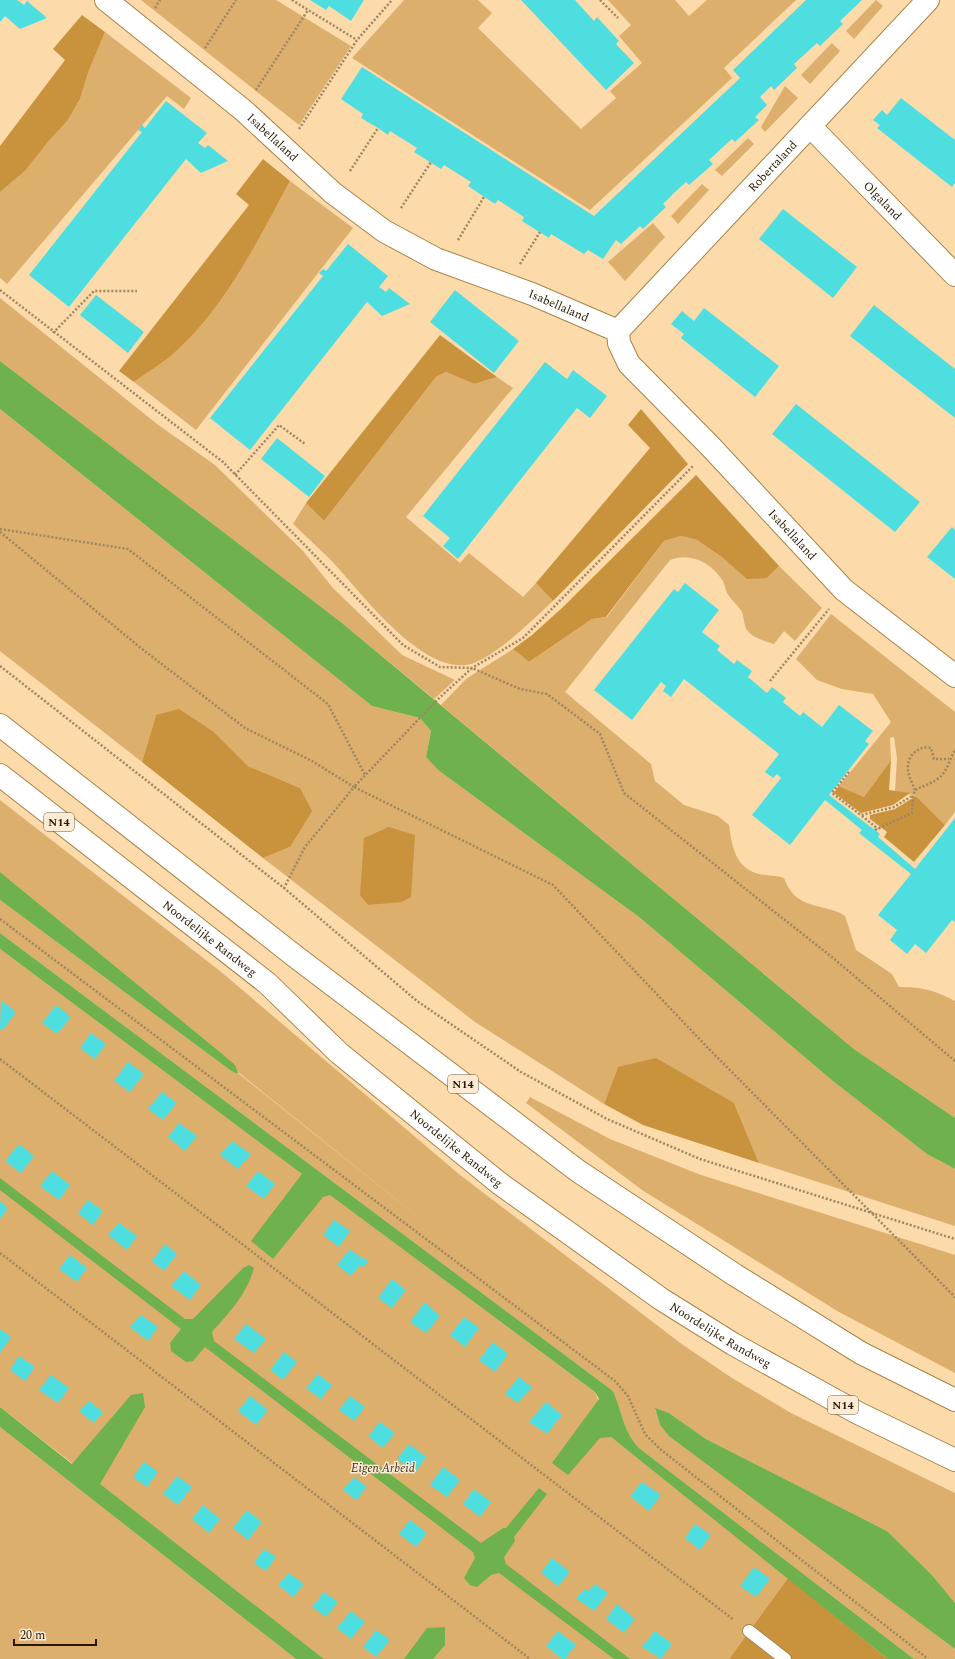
<svg xmlns="http://www.w3.org/2000/svg" width="955" height="1659" font-family="Spectral,serif">
<style>
.green{fill:#dcaf6c}
.forest{fill:#c9933d}
.water{fill:#6fb14c}
.building{fill:#4fdee0}
.lines{fill:none;stroke-linecap:round;stroke-linejoin:round}
.service-casing{stroke:#aa8348;stroke-width:14}
.minor-casing{stroke:#aa8348;stroke-width:24}
.primary-casing{stroke:#aa8348;stroke-width:24}
.path{stroke:#9f8560;stroke-width:2.5;stroke-dasharray:2 2;stroke-linecap:butt}
.service{stroke:#fff;stroke-width:12}
.minor{stroke:#fff;stroke-width:22}
.primary{stroke:#fff;stroke-width:22}
.labels{text-anchor:middle;dominant-baseline:central;stroke-width:3;stroke-linejoin:round;paint-order:stroke}
.shield{fill:#fcead3;stroke:#675740;stroke-width:1}
.shield-label{font-size:11px;font-weight:bold;fill:#271801}
.street-label{font-size:12px;fill:#271801;stroke:#fcead3}
.park-label{font-size:12px;font-style:italic;fill:#3b2e1b;stroke:#fcead3}
</style>
<rect width="100%" height="100%" fill="#fcdaaa"/>
<path class="green" d="M141 0H276L351 46 299 125Z
M404 0H478L492 13 478 28 581 129 616 98 610 91 642 63 619 36 631 25 608 0H675L689 16 707 0H796L724 68 732 78 590 210 352 58Z
M876 0 883 6 854 39 846 31Z
M105 32 191 98 184 109 167 96 7 284 0 278V192L25 171 48 142 68 120 80 99 88 73Z
M832 43 840 51 810 84 801 75Z
M785 86 798 98 765 132 761 127Z
M748 138 754 144 722 176 715 170Z
M290 181 353 228 196 430 134 382C146 373 160 365 172 355 224 310 258 241 290 181Z
M702 184 709 190 678 224 671 216Z
M653 223 665 237 625 281 608 262Z
M0 298 157 424 215 465 303 551 333 588 402 655 455 680 434 699 342 623 0 361Z
M446 372 474 384 497 377 513 388 406 517 460 563 469 553 523 597 536 583 553 601C533 619 500 653 474 663 428 680 366 599 339 569 325 553 308 539 293 524L306 503 324 521 436 377Z
M0 409 372 706 420 718 431 731 426 757 438 770 639 917 834 1082 927 1154 955 1169V1226L759 1163 734 1103 618 1067 604 1104 475 1022 263 858 290 847 300 788 248 766 214 732 156 715 142 762 0 651Z
M681 536 697 540 723 558 767 578 779 566 822 608 795 641 784 631 774 644C766 641 752 638 747 630 744 625 744 618 742 612 738 605 731 600 727 593 725 589 725 585 723 581 711 563 691 552 670 560L565 692 651 764 655 781 684 805 718 816 729 825C732 846 735 868 759 874 768 876 775 875 784 878 795 908 816 903 840 913L845 916 856 950 892 974 899 987C922 987 934 990 955 1001V1118L854 1049 441 705 466 679 513 649 529 662 592 619 607 617 664 541Z
M831 614 955 712V812L945 825 916 796 895 791 897 758 894 737 890 738 891 760 864 797 839 786 891 722 873 694 842 689 817 680 796 659Z
M0 800 220 971 460 1175 683 1345 732 1378 791 1413 955 1493V1603L932 1575 887 1531 706 1439 669 1413 655 1409 660 1425 955 1649V1659H914L639 1448C623 1431 622 1411 613 1391L0 933V900L230 1070 235 1073H238L443 1237 238 1072 220 1052 0 872Z
M0 949 595 1392 611 1437 788 1578 729 1659H324L0 1407Z
M530 1097 610 1139 701 1175 955 1255V1373L839 1312 642 1190 526 1103Z
M0 1427 296 1659H0Z"/>
<path class="forest" d="M82 15 105 32 88 73 80 99 68 120 48 142 25 171 0 192V146L65 60 53 49Z
M263 159 290 181C258 241 224 310 172 355 160 365 146 373 134 382L119 371 249 205 236 194Z
M440 335 497 377 474 384 446 372 436 377 324 521 306 503Z
M641 409 688 464 553 601 536 583 650 448 628 425Z
M696 475 779 566 767 578 747 579 723 558 697 540 681 536 664 541 606 617 592 619 529 662 513 649 532 635 562 608Z
M179 709 214 732 248 766 300 788 312 811 290 847 263 858 142 762 156 715Z
M891 760 889 790 910 793 893 805 861 813 834 793 839 786 864 797Z
M916 796 945 825 914 862 884 837 887 832 870 819V815L895 809Z
M389 827 415 835 411 897 402 902 368 905 360 895 364 838Z
M656 1058 734 1103 759 1163 643 1125 604 1104 618 1067Z
M788 1578 888 1659H729Z"/>
<path class="water" d="M0 361 342 623 854 1049 955 1118V1169L927 1154 834 1082 639 917 438 770 426 757 431 731 420 718 372 706 0 409Z
M0 872 220 1052 235 1065 238 1073H235L230 1070 0 900Z
M0 933 613 1391C622 1411 623 1431 639 1448L914 1659H888L611 1437 600 1438 568 1475 552 1463 599 1399 595 1392 330 1195 323 1197 273 1259 251 1241 302 1174 0 949Z
M0 1178 185 1319H193L243 1268 249 1265 254 1268C247 1294 229 1313 212 1332L214 1341 481 1543 503 1528H506L539 1488 547 1494 514 1537 515 1541 504 1557 506 1564 630 1659H614L499 1573 491 1575 477 1587 470 1585 464 1578 475 1558 473 1552 205 1347 193 1361 186 1362 171 1351 170 1343 181 1329 0 1190Z
M143 1393 145 1407 100 1484 324 1659H296L0 1427V1407L72 1464 131 1395Z
M655 1408 669 1413 706 1439 887 1531 932 1575 955 1603V1649L669 1436 660 1425Z
M445 1627V1645L433 1659H404L427 1628Z"/>
<path class="building" d="M0 0H17L24 5 27 1 47 18 20 29 5 16 0 22Z
M310 0H364L351 21 329 6 326 10Z
M521 0H575L594 21 597 17 619 41 616 44 634 63 606 90Z
M806 0H862L840 21 843 24 820 46 817 43 794 64 797 68 774 90 771 86 760 97 767 105 755 117 759 120 735 142 732 139 721 149 709 160 713 164 689 185 686 182 675 192 663 204 666 207 643 229 640 226 621 244 616 240 603 259 588 250 584 254 551 234 549 238 522 221 524 217 498 200 495 204 468 186 471 182 444 165 441 169 414 152 417 148 390 131 388 135 378 128 361 118 363 114 341 99 362 67 594 216 740 78 733 70Z
M901 98 955 140V183L952 187 877 128 880 125 873 120 882 110 887 115Z
M166 101 207 133 198 143 205 148 208 145 228 161 201 173 186 159 69 307 29 275 142 132 138 130 142 125 145 128Z
M783 209 857 267 833 298 759 239Z
M348 244 388 276 379 287 386 292 389 288 410 304 382 316 367 302 250 450 210 418 323 276 319 273 323 269 326 271Z
M455 290 519 341 494 373 430 322Z
M96 295 144 332 128 353 80 315Z
M874 305 955 369V418L850 336Z
M704 308 779 366 755 397 681 338 684 334 671 324 682 311 694 321Z
M545 362 567 379 573 370 607 396 590 418 577 408 458 559 443 546 450 538 423 516Z
M796 404 920 502 895 532 772 434Z
M277 438 325 476 309 497 261 459Z
M952 527 955 530V579L927 557Z
M685 583 719 610 702 632 720 646 717 650 734 664 737 660 752 671 748 677 767 693 772 687 786 698 783 702 800 716 803 712 822 727 839 705 873 731 865 741 869 744 829 795 880 834 878 837 915 869 955 818V922L952 920 926 953 915 944 907 954 890 940 897 930 878 915 911 874 859 833 862 830 825 800 790 845 752 815 781 778 777 774 773 778 765 772 779 754 684 679 671 697 663 691 666 686 661 682 632 720 594 690 674 589 678 592Z
M1 1000 16 1012 3 1030 0 1029Z
M56 1005 71 1017 57 1034 42 1023Z
M91 1033 106 1044 95 1059 80 1048Z
M128 1062 144 1074 130 1092 114 1081Z
M162 1092 177 1103 163 1120 148 1109Z
M179 1123 197 1136 185 1151 168 1137Z
M232 1141 251 1154 238 1169 220 1155Z
M19 1144 34 1156 21 1173 5 1161Z
M52 1171 70 1185 59 1200 40 1186Z
M258 1171 275 1184 264 1199 246 1186Z
M88 1200 103 1211 93 1225 78 1213Z
M0 1201 8 1208 0 1219Z
M334 1220 350 1231 339 1247 323 1235Z
M119 1223 137 1236 127 1250 108 1235Z
M165 1244 177 1254 164 1271 152 1261Z
M350 1249 361 1258 362 1257 368 1261 364 1267 360 1265 351 1276 337 1265Z
M70 1255 87 1268 77 1282 59 1269Z
M184 1271 201 1285 190 1300 171 1286Z
M392 1279 406 1290 392 1308 378 1298Z
M425 1302 440 1316 426 1333 410 1322Z
M141 1315 158 1327 148 1341 130 1327Z
M464 1317 479 1328 465 1347 450 1335Z
M246 1324 266 1339 254 1353 234 1339Z
M0 1329 11 1337 0 1353Z
M493 1342 508 1354 495 1372 479 1360Z
M284 1352 297 1362 283 1380 270 1370Z
M19 1356 35 1367 25 1381 10 1370Z
M318 1374 332 1385 321 1399 306 1388Z
M51 1375 69 1388 58 1403 39 1390Z
M519 1377 532 1387 518 1403 505 1394Z
M250 1396 268 1410 256 1425 238 1411Z
M350 1396 365 1407 354 1421 339 1410Z
M89 1401 103 1412 94 1423 79 1411Z
M546 1402 562 1415 547 1434 529 1422Z
M380 1422 395 1433 383 1448 368 1436Z
M409 1444 426 1457 415 1473 397 1459Z
M144 1462 158 1472 147 1487 133 1477Z
M443 1467 460 1480 447 1497 430 1485Z
M177 1476 192 1487 178 1505 163 1494Z
M354 1477 367 1487 356 1500 343 1490Z
M642 1482 661 1495 649 1511 630 1496Z
M474 1489 491 1502 480 1517 463 1504Z
M203 1505 220 1519 209 1533 192 1519Z
M247 1510 262 1522 248 1540 233 1528Z
M410 1520 427 1533 416 1547 399 1534Z
M695 1524 711 1535 700 1550 685 1538Z
M264 1549 276 1557 266 1571 254 1563Z
M552 1558 570 1572 558 1586 541 1573Z
M754 1567 770 1579 756 1597 740 1586Z
M289 1573 304 1584 293 1597 278 1585Z
M595 1584 608 1593 594 1611 576 1598 585 1589 588 1591Z
M324 1592 338 1602 326 1617 312 1607Z
M617 1604 635 1619 624 1633 606 1619Z
M351 1611 365 1622 351 1639 337 1628Z
M376 1630 390 1640 376 1657 363 1647Z
M558 1631 576 1645 565 1659H562L546 1646Z
M655 1631 672 1644 661 1659 642 1647Z"/>
<g class="lines">
<g class="service-casing">
<path id="service" d="M749 1631 785 1659"/>
</g>
<g class="minor-casing">
<g id="minor">
<path id="s1" d="M106 0 243 110 333 193 384 231 436 259 532 294 618 331 619 343 629 364 711 447 844 590 955 676"/>
<path id="s2" d="M810 126 955 275"/>
<path id="s3" d="M618 331 928 0"/>
</g>
</g>
<g class="primary-casing">
<g id="primary">
<path d="M0 725 296 957 578 1171 735 1275 861 1353 955 1400"/>
<path id="s4" d="M0 775 267 983 339 1053 499 1183 661 1299 733 1344 858 1413 955 1460"/>
</g>
</g>
<path class="path" d="M292 0 357 40
M600 0 618 18
M155 8 160 0
M205 48 236 0
M256 90 308 10
M299 129 357 40 392 0
M350 171 378 128
M401 208 431 162
M458 240 484 197
M520 264 540 232
M0 290 223 462 403 645 440 667 472 668 523 638 694 465
M53 333 94 291H137
M235 475 279 425 305 444
M0 529 128 549 328 704 365 775
M0 532 142 649 245 728 312 761 354 787 305 847 284 888
M0 666 284 888 417 1001 521 1072 607 1119 700 1159 955 1239
M770 681 829 609
M849 772 832 793 861 815 894 807 912 796
M915 790C912 782 907 774 908 765 909 754 920 745 931 748L934 759H949
M862 816 878 829
M875 830 912 813C912 780 918 793 939 778 947 772 950 758 955 750
M0 919 615 1381 628 1396 645 1434 660 1449 928 1659
M0 1059 734 1620
M955 1061 833 958 624 793 600 734 547 694 520 689 472 668 436 701 354 787 553 885 708 1048 955 1297V1295
M0 1253 530 1659"/>
<use href="#service" class="service"/>
<use href="#minor" class="minor"/>
<use href="#primary" class="primary"/>
</g>
<g class="labels">
<g class="shield">
<rect x="44" y="813" width="30" height="18" rx="3"/>
<rect x="448" y="1075" width="30" height="18" rx="3"/>
<rect x="828" y="1396" width="30" height="18" rx="3"/>
</g>
<g class="shield-label">
<text x="59" y="822">N14</text>
<text x="463" y="1084">N14</text>
<text x="843" y="1405">N14</text>
</g>
<g class="street-label">
<text stroke="none"><textPath href="#s1" startOffset="216">Isabellaland</textPath></text>
<text stroke="none"><textPath href="#s3" startOffset="226">Robertaland</textPath></text>
<text stroke="none"><textPath href="#s2" startOffset="104">Olgaland</textPath></text>
<text stroke="none"><textPath href="#s1" startOffset="552">Isabellaland</textPath></text>
<text stroke="none"><textPath href="#s1" startOffset="888">Isabellaland</textPath></text>
<text stroke="none"><textPath href="#s4" startOffset="266">Noordelijke Randweg</textPath></text>
<text stroke="none"><textPath href="#s4" startOffset="590">Noordelijke Randweg</textPath></text>
<text stroke="none"><textPath href="#s4" startOffset="914">Noordelijke Randweg</textPath></text>
</g>
<g class="park-label">
<text x="383" y="1468">Eigen Arbeid</text>
</g>
</g>
<path d="M14 1639v6h82v-6" fill="none" stroke="#271801" stroke-width="2"/>
<text x="20" y="1639" font-size="12" fill="#271801" stroke="#fcead3" stroke-width="3" paint-order="stroke">20 m</text>
</svg>
